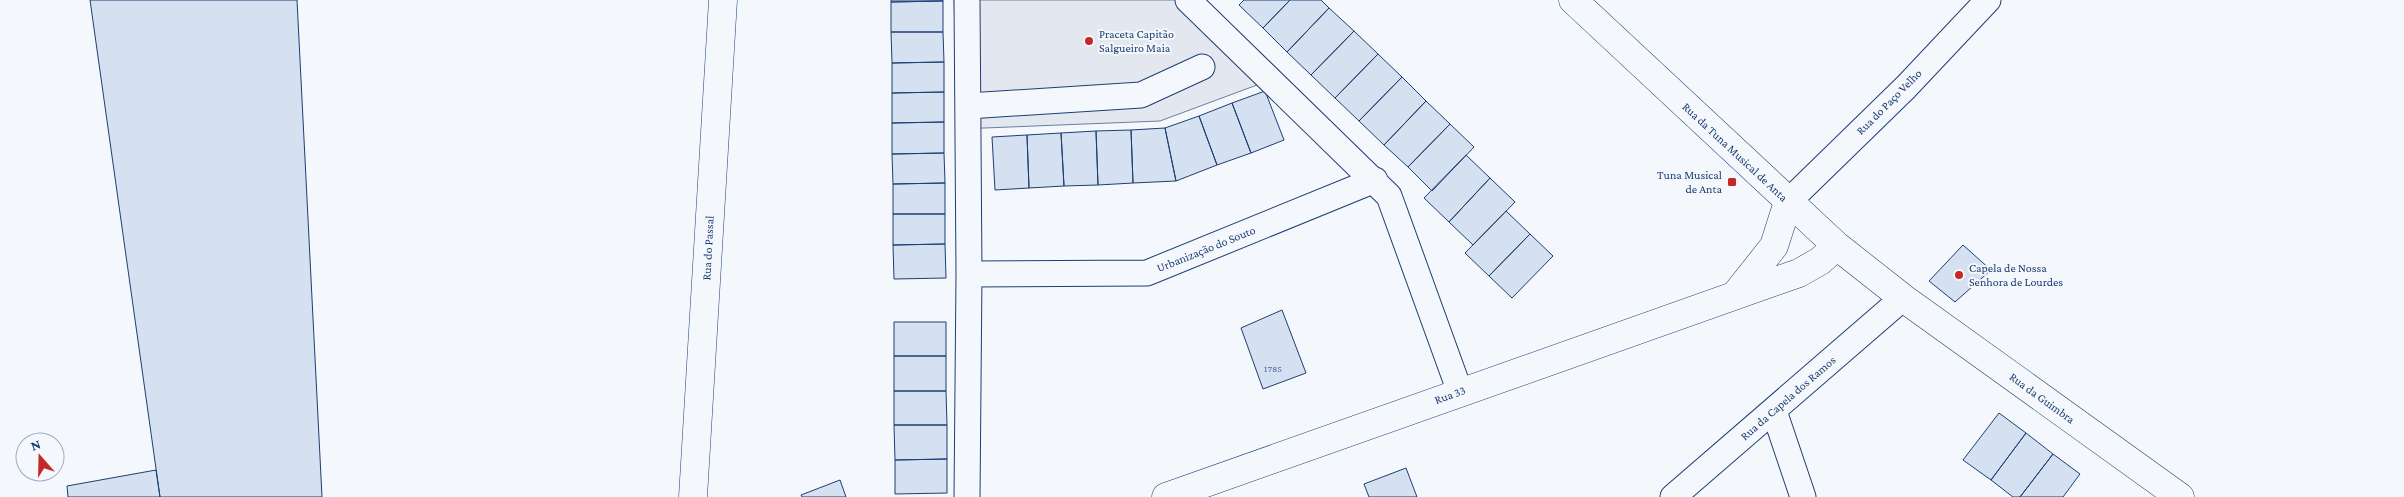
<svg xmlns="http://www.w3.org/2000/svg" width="2404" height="497" font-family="'Crimson Pro',serif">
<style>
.parking{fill:#e3e8f0;stroke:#687fa3}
.building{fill:#d5e0f0;stroke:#1d3f73}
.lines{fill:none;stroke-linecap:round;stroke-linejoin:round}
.street-casing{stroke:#1d3f73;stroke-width:27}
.secondary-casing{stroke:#1d3f73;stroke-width:29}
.street{stroke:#f4f7fb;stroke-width:25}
.secondary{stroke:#f4f7fb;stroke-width:28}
.poi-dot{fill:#c62828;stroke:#f4f7fb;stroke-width:2}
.labels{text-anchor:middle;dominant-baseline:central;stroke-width:4;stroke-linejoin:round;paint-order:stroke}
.number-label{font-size:10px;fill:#4b6792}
.poi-label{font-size:12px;fill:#1d3f73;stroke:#f4f7fb;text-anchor:start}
.street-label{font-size:12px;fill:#1d3f73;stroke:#f4f7fb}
</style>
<rect width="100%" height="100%" fill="#f4f7fb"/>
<path class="parking" d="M954 0H1179L1265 82 1160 121 959 129Z"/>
<path class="building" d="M90 0H297L322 497H160Z
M891 0H943V1L891 2Z
M1244 0H1290L1263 28 1239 5Z
M1290 0H1321L1329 8 1287 52 1263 28Z
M943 1V32H891V2Z
M1329 8 1354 31 1311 75 1287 52Z
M1354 31 1378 54 1335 98 1311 75Z
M891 32H943L944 62 892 63Z
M1378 54 1402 77 1359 121 1335 98Z
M944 62V92L892 93V63Z
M1402 77 1426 101 1384 145 1359 121Z
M1265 91 1284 140 1251 153 1232 103Z
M944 92V122L892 123V93Z
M1426 101 1450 124 1408 167 1384 145Z
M1232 103 1251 153 1217 165 1199 116Z
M1199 116 1217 165 1176 181 1165 128Z
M944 122V153L892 154V123Z
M1450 124 1474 147 1432 191 1408 167Z
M1165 128 1176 181 1133 183 1131 130Z
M1131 130 1133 183 1098 185 1096 131Z
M1096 131 1098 185 1064 186 1061 133Z
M1061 133 1064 186 1029 188 1027 135Z
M1027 135 1029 188 995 190 992 137Z
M944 153 945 183 893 184 892 154Z
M1466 155 1490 178 1449 222 1424 198Z
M1490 178 1515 202 1473 245 1449 222Z
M945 183V214H893V184Z
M1506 211 1530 234 1489 276 1465 253Z
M893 214H945V244L893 245Z
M1530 234 1553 256 1512 298 1489 276Z
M945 244 946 278 894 279 893 245Z
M1963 245 1991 270 1955 302 1929 281Z
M1282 310 1306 373 1263 389 1241 328Z
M894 322H946V356H894Z
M894 356H946V391H894Z
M894 391H946L947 425H894Z
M1999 413 2026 433 1991 480 1963 460Z
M894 425H947V459L895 460Z
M2026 433 2053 454 2020 497H2013L1991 480Z
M2053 454 2080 474 2063 497H2020Z
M947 459V493L895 494V460Z
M1406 468 1417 497H1369L1364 484Z
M156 470 160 497H68L67 486Z
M840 480 846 497H802L801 495Z"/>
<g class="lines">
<g class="street-casing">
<path id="street" d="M1188 0 1389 196 1460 392
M968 106 1141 95 1202 67
M1788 202 1906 87 1988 0
M969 274 1147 273 1375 180
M1774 411 1803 497
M967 497 969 274 967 0
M1673 497 1903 298"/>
</g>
<g class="secondary-casing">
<path id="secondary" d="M1573 0 1837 246 1903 298 2180 497
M1736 294 1774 246 1788 202
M693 497 723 0
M1166 497 1799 273 1820 261 1837 246"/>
</g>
<use href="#street" class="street"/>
<use href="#secondary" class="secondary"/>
</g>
<g class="poi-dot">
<circle cx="1089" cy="41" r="5"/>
<rect x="1727" y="177" width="10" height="10" rx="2.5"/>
<circle cx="1959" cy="275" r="5"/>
</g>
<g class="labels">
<g class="number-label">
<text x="1273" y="368">1785</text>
</g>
<g class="poi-label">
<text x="1099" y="34">Praceta Capitão<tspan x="1099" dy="14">Salgueiro Maia</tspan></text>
<text x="1722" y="175" text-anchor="end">Tuna Musical<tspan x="1722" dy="14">de Anta</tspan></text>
<text x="1969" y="268">Capela de Nossa<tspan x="1969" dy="14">Senhora de Lourdes</tspan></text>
</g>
<g class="street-label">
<text transform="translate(1889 102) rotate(-45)">Rua do Paço Velho</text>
<text transform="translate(1735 152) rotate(43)">Rua da Tuna Musical de Anta</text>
<text transform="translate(708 248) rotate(-87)">Rua do Passal</text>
<text transform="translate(1206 249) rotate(-22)">Urbanização do Souto</text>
<text transform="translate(1450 395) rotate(-20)">Rua 33</text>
<text transform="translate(1788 398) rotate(-41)">Rua da Capela dos Ramos</text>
<text transform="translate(2042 398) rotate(36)">Rua da Guimbra</text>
</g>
</g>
<g transform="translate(40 457) rotate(340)"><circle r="24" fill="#f4f7fb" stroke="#9eadc5"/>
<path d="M0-4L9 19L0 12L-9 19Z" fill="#c62828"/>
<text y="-8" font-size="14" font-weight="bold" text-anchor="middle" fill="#1d3f73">N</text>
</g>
</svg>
